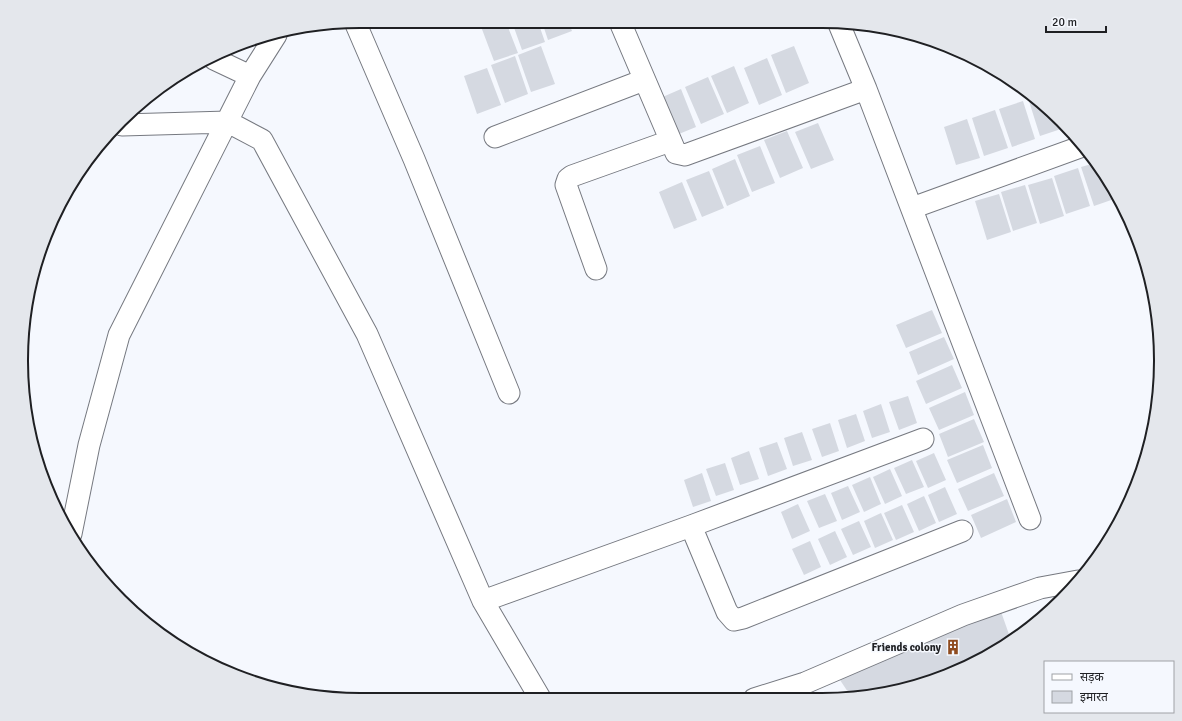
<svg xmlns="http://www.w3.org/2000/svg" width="1182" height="721" font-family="Signika,'Noto Sans Devanagari',sans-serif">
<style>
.building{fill:#d5d9e1}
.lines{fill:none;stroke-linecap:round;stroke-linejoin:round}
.minor-casing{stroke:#767980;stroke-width:23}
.minor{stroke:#fff;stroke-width:21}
.labels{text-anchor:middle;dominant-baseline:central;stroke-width:3;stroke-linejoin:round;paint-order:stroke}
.poi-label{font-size:11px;font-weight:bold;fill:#1f2023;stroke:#f5f8fe;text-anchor:end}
.rim{fill:none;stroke:#1f2023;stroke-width:2}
</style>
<rect width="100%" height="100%" fill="#f5f8fe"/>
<path class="building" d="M485 22H506L518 53 494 61 480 24Z
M512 22H538L545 42 522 50Z
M542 22H568L572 31 548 40Z
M541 46 555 84 531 92 518 55Z
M794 46 809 83 786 93 771 55Z
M515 56 528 94 505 103 491 65Z
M767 58 782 95 759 105 744 68Z
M734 66 749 103 727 113 711 76Z
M487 68 501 105 477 114 464 76Z
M708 77 724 114 701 124 685 87Z
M681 89 696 127 674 136 658 99Z
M1033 96 1062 123 1064 128 1040 136 1028 98Z
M1023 101 1035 139 1012 147 999 109Z
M995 110 1008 148 984 156 972 118Z
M967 119 980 158 956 165 944 127Z
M818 123 834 160 811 169 795 132Z
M787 131 803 168 780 178 764 140Z
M760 146 775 183 752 192 737 155Z
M735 159 750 196 727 206 712 169Z
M1095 163 1115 190 1117 198 1094 206 1081 167Z
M1078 168 1090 206 1066 214 1054 176Z
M709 171 724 208 702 217 686 180Z
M1052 178 1064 216 1040 224 1028 185Z
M682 182 697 220 674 229 659 192Z
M1025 185 1037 223 1013 231 1001 192Z
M999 194 1011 232 987 240 975 201Z
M932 310 942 333 906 348 896 325Z
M944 337 954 359 918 375 909 352Z
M952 365 962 388 926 404 916 381Z
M965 392 974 415 939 430 929 408Z
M908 396 917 423 899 430 889 402Z
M881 404 890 432 872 438 863 411Z
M856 414 865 441 847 448 838 420Z
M974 419 984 442 948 457 939 434Z
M830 423 839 451 822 457 812 429Z
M802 432 812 460 793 466 784 438Z
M777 442 787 469 768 476 759 448Z
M983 445 992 468 957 483 947 460Z
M749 451 759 479 740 485 731 458Z
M934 453 946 480 928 488 916 461Z
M912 460 924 487 906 494 894 468Z
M725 463 734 490 716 496 706 469Z
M890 469 902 496 885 504 873 477Z
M702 473 711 501 693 507 684 480Z
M994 473 1004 496 968 511 958 489Z
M870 477 881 504 864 512 852 485Z
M848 486 860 512 842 520 831 493Z
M945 487 957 514 939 522 928 495Z
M825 494 837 521 819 528 807 501Z
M924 496 936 523 919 531 907 504Z
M1007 499 1016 522 981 538 971 515Z
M798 504 810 531 792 539 781 512Z
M902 505 914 532 896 540 884 513Z
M881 513 893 540 875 548 864 521Z
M859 521 871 547 853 555 841 529Z
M835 531 847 557 830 565 818 539Z
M810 541 821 567 804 575 792 549Z
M999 606 1011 640 991 655 910 688 852 698 838 677Z"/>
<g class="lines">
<g class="minor-casing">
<path id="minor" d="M355 22 414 159 509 393
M620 22 676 153 685 155 866 89
M839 24 866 89 1030 519
M214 59 250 76
M122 125 228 122 262 140 367 334 483 601 540 698
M495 137 644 80
M912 208 1083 146
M596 269 566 185 568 179 572 176 670 141
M691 526 727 612 734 620 743 618 962 531
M71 534 89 445 119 335 250 76 276 35
M483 601 691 526 923 439
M754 699 805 683 963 615 1040 588 1078 581"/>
</g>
<use href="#minor" class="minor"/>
</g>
<defs>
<g id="building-bare" transform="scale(1.2)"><path d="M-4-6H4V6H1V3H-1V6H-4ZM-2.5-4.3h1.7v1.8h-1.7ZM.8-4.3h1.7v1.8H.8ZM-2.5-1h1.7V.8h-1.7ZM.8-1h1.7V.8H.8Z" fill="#8f4b1f" stroke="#f5f8fe" stroke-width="2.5" paint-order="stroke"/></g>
</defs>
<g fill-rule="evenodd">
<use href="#building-bare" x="953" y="647"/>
</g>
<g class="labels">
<g class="poi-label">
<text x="941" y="647">Friends colony</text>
</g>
</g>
<path d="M0 0H1182V721H0ZM360 28H822A332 332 0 0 1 1154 360V361A332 332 0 0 1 822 693H360A332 332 0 0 1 28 361V360A332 332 0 0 1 360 28Z" fill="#e4e7ec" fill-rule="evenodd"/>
<path class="rim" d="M360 28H822A332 332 0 0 1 1154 360V361A332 332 0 0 1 822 693H360A332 332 0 0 1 28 361V360A332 332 0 0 1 360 28Z"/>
<rect x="1044" y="661" width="130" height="52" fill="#f5f8fe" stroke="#9fa2a6"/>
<rect x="1052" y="674" width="20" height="6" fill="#ffffff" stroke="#9fa2a6"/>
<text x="1080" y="681" font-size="12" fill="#1f2023">सड़क</text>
<rect x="1052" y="691" width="20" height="12" fill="#d5d9e1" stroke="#9fa2a6"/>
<text x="1080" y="701" font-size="12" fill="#1f2023">इमारत</text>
<path d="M1046 26v6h60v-6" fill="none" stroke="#1f2023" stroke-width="2"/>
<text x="1052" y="26" font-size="12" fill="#1f2023" stroke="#f5f8fe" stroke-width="3" paint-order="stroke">20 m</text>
</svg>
